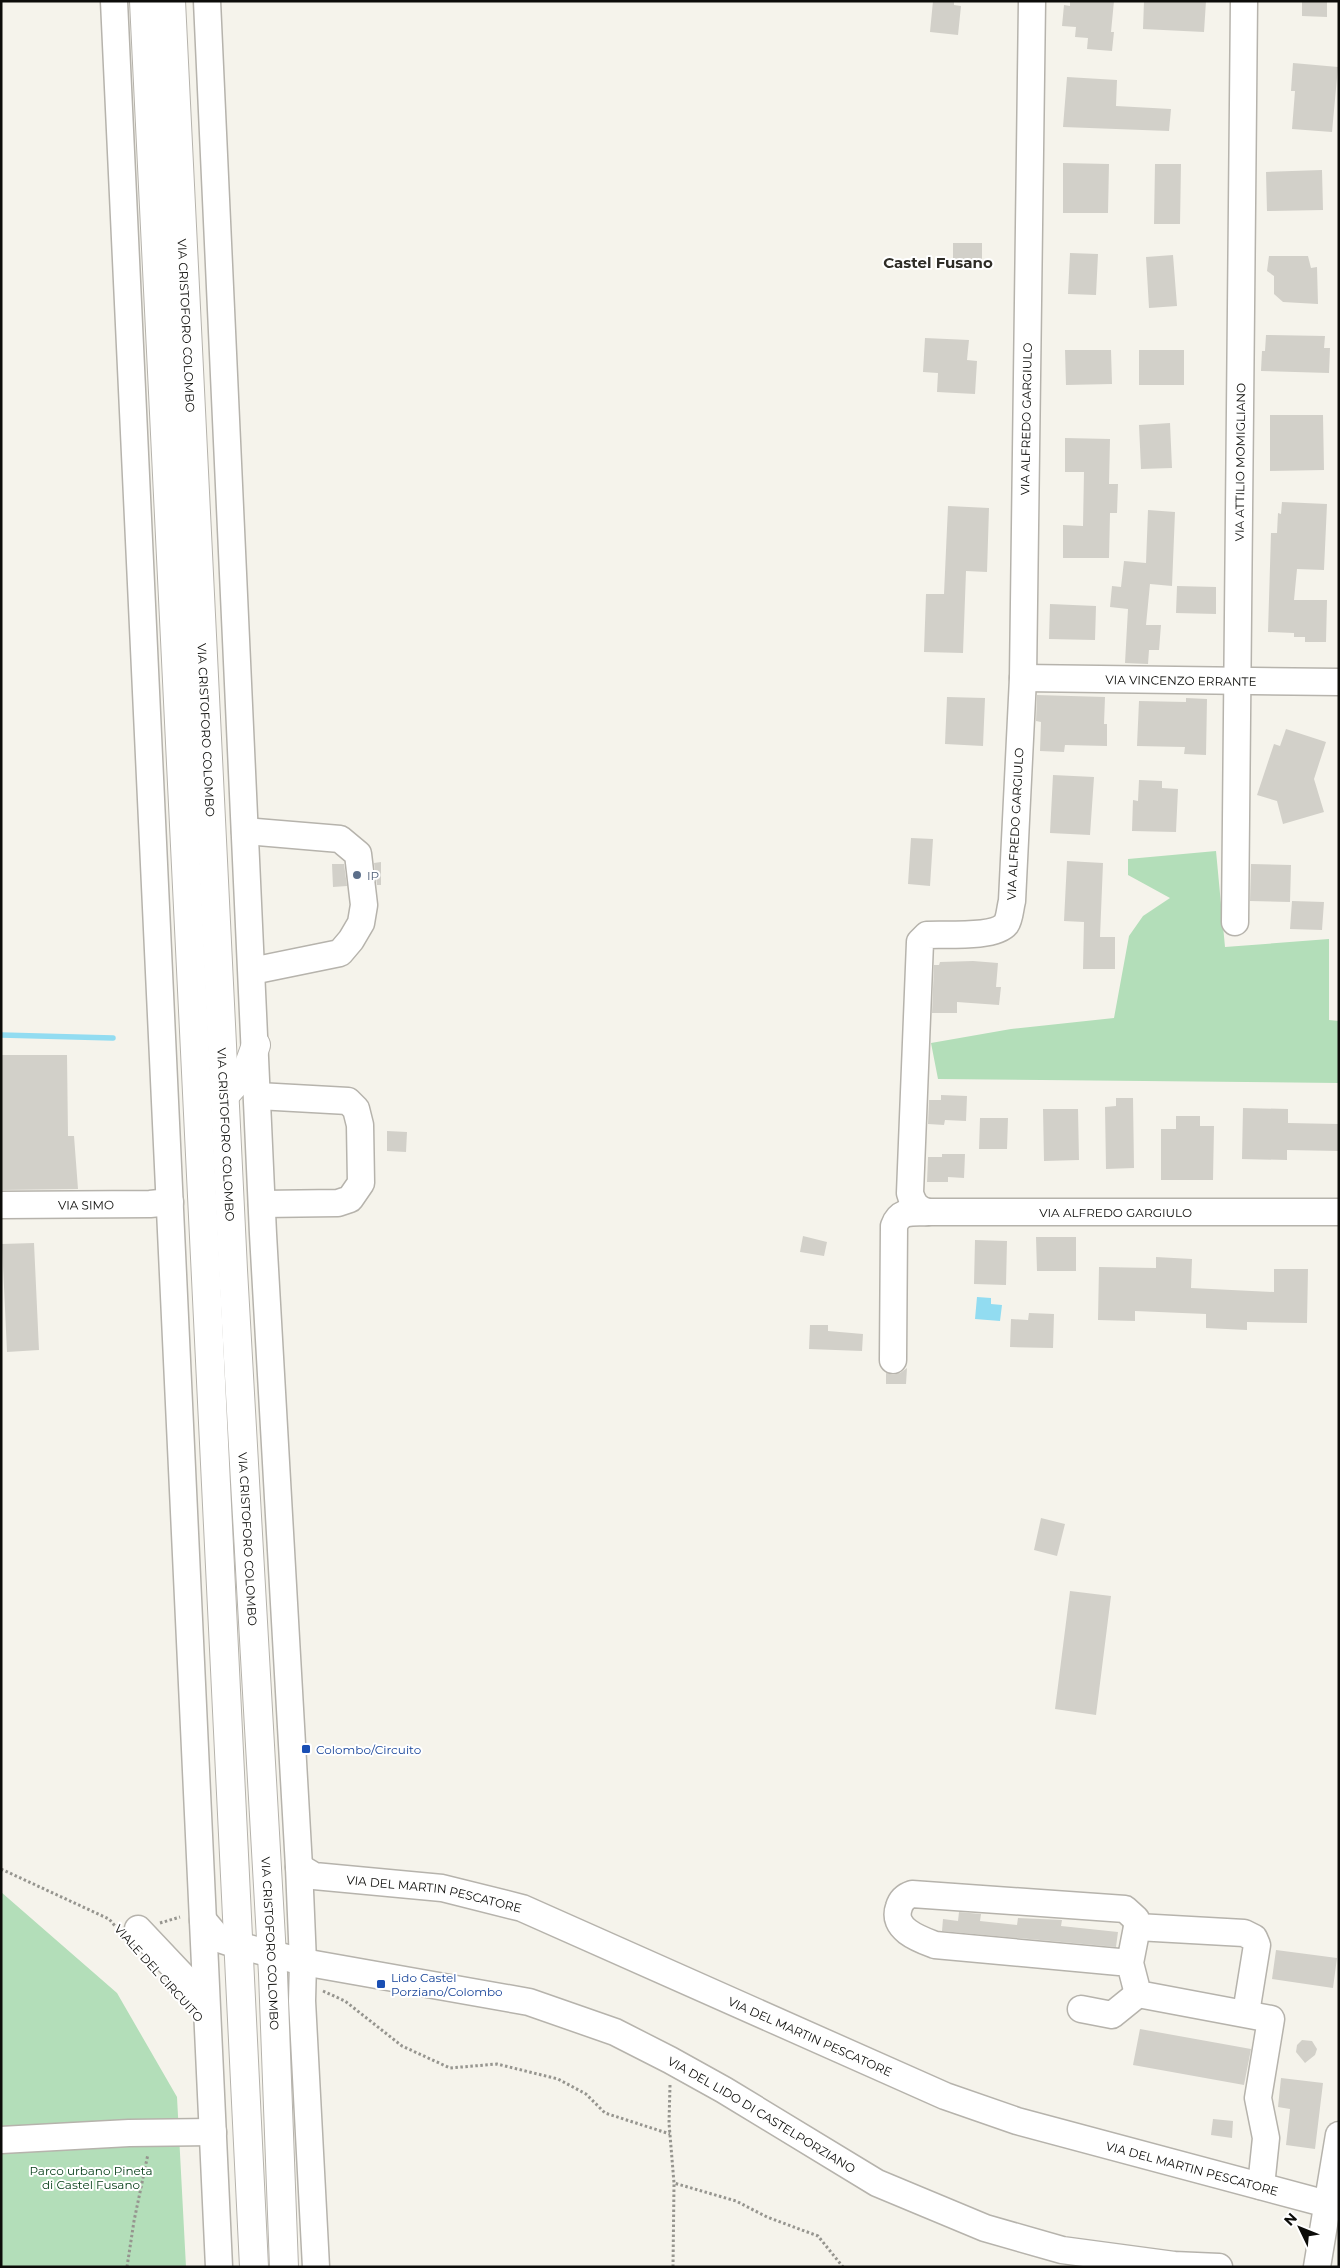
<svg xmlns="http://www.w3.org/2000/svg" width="1340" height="2268" font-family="Montserrat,sans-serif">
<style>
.green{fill:#b3deb9}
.water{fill:#92dcf1}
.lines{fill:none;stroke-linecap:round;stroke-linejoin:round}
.stream{stroke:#92dcf1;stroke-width:5.5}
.building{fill:#d2d0c9}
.minor-casing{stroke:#b6b3ac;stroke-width:29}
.major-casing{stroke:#b6b3ac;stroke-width:30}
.path{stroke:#96958f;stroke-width:3;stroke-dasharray:2.5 2.5;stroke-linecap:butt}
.minor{stroke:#fff;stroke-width:26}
.major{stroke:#fff;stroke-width:28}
.service-dot{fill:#5c6f8a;stroke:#fff;stroke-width:2}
.transit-dot{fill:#1a4fb4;stroke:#fff;stroke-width:2}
.labels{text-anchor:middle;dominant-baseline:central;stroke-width:4;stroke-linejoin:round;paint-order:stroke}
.street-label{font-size:12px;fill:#0c0c09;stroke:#fff}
.service-label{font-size:12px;fill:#4e5e75;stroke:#fff;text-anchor:start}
.transit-label{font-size:12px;fill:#164399;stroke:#fff;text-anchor:start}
.park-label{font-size:12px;fill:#003a13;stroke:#fff}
.quarter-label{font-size:15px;font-weight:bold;fill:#2e2c26;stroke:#fff}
</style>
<rect width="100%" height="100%" fill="#f5f3eb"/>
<path class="green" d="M1216 851 1225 947 1329 939V1020L1339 1021V1083L938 1079 931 1043 1011 1029 1114 1018 1129 936 1143 916 1170 898 1128 875V859Z
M1 1892 117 1993 177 2097 186 2267H1Z"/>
<path class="water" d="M977 1297 991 1298V1304L1002 1305 1000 1321 975 1319Z"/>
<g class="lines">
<path class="stream" d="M1 1035 113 1038"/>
</g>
<path class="building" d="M933 1H954V5L961 6 958 35 930 32Z
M1070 1H1114L1111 32H1114L1112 51 1087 49 1088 38 1075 37 1076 27 1062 26 1064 5 1070 6Z
M1144 1H1206L1204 32 1143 29Z
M1302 1H1327V17L1302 16Z
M1293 63 1338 67 1332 132 1292 129 1295 91H1291Z
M1067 77 1117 80 1116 106 1171 109 1169 131 1063 127Z
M1063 163 1109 164 1108 213H1063Z
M1155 164H1181L1180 224H1154Z
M1322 170 1323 210 1267 211 1266 172Z
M953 243H982V266L953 267Z
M1070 253 1098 254 1096 295 1068 294Z
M1173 255 1177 306 1149 308 1146 257Z
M1269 256H1308L1311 268 1317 267 1318 304 1283 302 1274 294V276L1267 271Z
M1266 335 1325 336 1324 348H1330L1329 373 1261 371 1262 351H1265Z
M925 338 969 340 967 360 977 361 975 394 937 392 938 373 923 372Z
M1065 350H1111L1112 384 1066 385Z
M1139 350H1184V385H1139Z
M1270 415H1323L1324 470 1270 471Z
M1170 423 1172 468 1141 469 1139 425Z
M1065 438 1110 439 1109 484H1118L1117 513H1110L1109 558H1063V525L1083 526 1084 472H1065Z
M1282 502 1327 504 1324 570 1297 569 1294 600H1327L1326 642H1305V637H1294V633L1268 632 1271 533H1277L1278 513 1281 514Z
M948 506 989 508 987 572 966 571 963 653 924 652 926 594H944Z
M1148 510 1175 512 1172 586 1150 584 1146 625H1161L1159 650H1149L1148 664 1125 663 1128 609 1110 607 1112 586 1121 587 1124 561 1146 563Z
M1177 586 1216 587V614L1176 613Z
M1050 604 1096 606 1095 640 1049 639Z
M1037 695 1105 697 1104 724H1107V746L1065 745 1064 752 1040 751 1041 722 1036 721Z
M947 697 985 698 983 746 945 744Z
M1186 698 1207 699 1206 755 1184 754 1185 747 1137 746 1139 701 1186 702Z
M1286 729 1326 742 1314 779 1324 812 1283 824 1277 801 1257 795 1274 744 1280 746Z
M1053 775 1094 777 1090 835 1050 833Z
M1139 780 1162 781V788L1178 789 1176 832 1132 831 1133 800 1138 801Z
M911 838 933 839 930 886 908 884Z
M1067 861 1103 863 1100 937H1115V969H1083L1084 922 1064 921Z
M381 862V885H377L374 863Z
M332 864H344L347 886 333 887Z
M1251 864 1291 865 1290 902 1250 901Z
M1292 901 1324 902 1322 930 1290 929Z
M973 961 998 963 996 987H1001L999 1005 957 1002V1013H932L934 965H939L940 962Z
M1 1055H67L68 1136H74L78 1189 1 1190Z
M941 1095 967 1096 966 1121 945 1120 944 1125 928 1124 929 1100H941Z
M1116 1098H1133L1134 1168 1106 1169 1105 1107 1116 1106Z
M1243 1108 1288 1109V1123L1339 1124V1151L1287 1150V1160L1242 1159Z
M1043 1109H1078L1079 1160 1044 1161Z
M1176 1116H1200V1126H1214L1213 1180H1161V1129H1176Z
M980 1118H1008L1007 1149H979Z
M387 1131 407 1132 406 1152 387 1151Z
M942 1154H965L964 1178 948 1177V1182H927L928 1157H942Z
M803 1236 827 1242 824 1256 800 1252Z
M1036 1237H1076V1271H1037Z
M975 1240 1007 1241 1006 1285 974 1284Z
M34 1243 39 1350 7 1352 2 1244Z
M1156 1257 1192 1259 1191 1288 1274 1292V1269H1308L1307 1323 1247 1322V1330L1206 1328V1314L1135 1311V1321L1098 1320 1099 1267 1156 1268Z
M1029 1313 1054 1314 1053 1348 1010 1347 1011 1319 1028 1320Z
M810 1325H828V1331L863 1334 862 1351 809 1349Z
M907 1368 906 1384H886V1373L893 1375 900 1373Z
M1041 1518 1065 1524 1057 1556 1034 1550Z
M1070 1591 1111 1596 1096 1715 1055 1709Z
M959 1912 981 1914 980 1921 1017 1925 1018 1918 1062 1920 1061 1926 1118 1932 1116 1947 942 1931 943 1919 958 1921Z
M1276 1950 1337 1958 1333 1988 1272 1979Z
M1140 2029 1251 2049 1244 2085 1133 2065Z
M1302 2040 1312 2041 1317 2049 1315 2055 1305 2063 1296 2052 1297 2045Z
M1281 2078 1323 2083 1315 2149 1286 2145 1290 2109 1278 2107Z
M1213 2119 1233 2121 1232 2138 1211 2135Z"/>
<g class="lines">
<g class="minor-casing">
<g id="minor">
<path d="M114 1 219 2267"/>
<path d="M207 1 263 1234 299 1867 303 1962 302 2001 316 2267"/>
<path id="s1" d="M1032 1 1023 678 1012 901C1010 908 1010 918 1006 924 995 938 944 934 927 935L920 942 910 1193C913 1204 917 1209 928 1212H1339"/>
<path id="s2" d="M1023 678 1339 682"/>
<path d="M245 831 340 839 358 854 364 905 361 923 351 940 340 953 252 971"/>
<path id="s3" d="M1235 922 1244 1"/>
<path d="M258 1096 348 1101 356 1109 360 1125 361 1183 350 1199 338 1203 262 1204"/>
<path id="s4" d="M1 1205 150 1204 170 1202"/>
<path d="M893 1360 894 1226C900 1209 913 1213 928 1212"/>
<path id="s5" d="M299 1867 314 1876 442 1888 522 1908 945 2096 1017 2121 1327 2204"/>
<path id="s6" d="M203 1920 219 1939 237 1945 303 1962 529 2002 615 2032 670 2060 724 2090 877 2183 985 2228 1062 2250 1174 2265 1219 2267"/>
<path d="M1137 1927 1244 1933 1254 1938 1257 1945 1246 2013"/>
<path d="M138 1929 206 2001"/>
<path d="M1130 1963 935 1945C919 1939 891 1929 899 1907 901 1900 906 1896 912 1894L1125 1909 1136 1919 1137 1927 1130 1963 1138 1994 1271 2019 1258 2098 1266 2138 1261 2186"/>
<path d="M1081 2009 1112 2015 1138 1994"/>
<path d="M1 2140 129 2133 213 2132"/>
<path d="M1317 2267 1339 2135"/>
</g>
</g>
<g class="major-casing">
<g id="major">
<path d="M144 1 254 2267"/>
<path id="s7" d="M171 1 233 1270 273 1974 284 2267"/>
<path d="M225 1095 247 1070 256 1045"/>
</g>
</g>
<path class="path" d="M1 1869 109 1919 116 1927
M160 1923 180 1917
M323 1991 345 2001 402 2046 450 2068 497 2064 558 2079 586 2094 605 2113 670 2134
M670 2085 669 2123 674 2183 736 2201 767 2217 818 2236 843 2267
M127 2267 134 2221 148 2154
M673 2267 674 2183"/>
<use href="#minor" class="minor"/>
<use href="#major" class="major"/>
</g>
<circle class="service-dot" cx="357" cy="875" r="5"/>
<g class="transit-dot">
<rect x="301" y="1744" width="10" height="10" rx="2.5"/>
<rect x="376" y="1979" width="10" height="10" rx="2.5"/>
</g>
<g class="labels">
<g class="street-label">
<text stroke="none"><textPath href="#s7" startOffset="325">VIA CRISTOFORO COLOMBO</textPath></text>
<text transform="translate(1026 419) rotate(-89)">VIA ALFREDO GARGIULO</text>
<text stroke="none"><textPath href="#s3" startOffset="460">VIA ATTILIO MOMIGLIANO</textPath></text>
<text stroke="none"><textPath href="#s2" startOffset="158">VIA VINCENZO ERRANTE</textPath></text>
<text stroke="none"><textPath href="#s7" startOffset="730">VIA CRISTOFORO COLOMBO</textPath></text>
<text transform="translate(1015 824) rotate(-87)">VIA ALFREDO GARGIULO</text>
<text stroke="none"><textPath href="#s7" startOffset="1135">VIA CRISTOFORO COLOMBO</textPath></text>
<text stroke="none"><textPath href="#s4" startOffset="85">VIA SIMO</textPath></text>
<text stroke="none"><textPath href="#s1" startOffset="1482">VIA ALFREDO GARGIULO</textPath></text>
<text stroke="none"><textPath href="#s7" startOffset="1540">VIA CRISTOFORO COLOMBO</textPath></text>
<text stroke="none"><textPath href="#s5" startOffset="139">VIA DEL MARTIN PESCATORE</textPath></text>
<text stroke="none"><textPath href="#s7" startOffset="1945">VIA CRISTOFORO COLOMBO</textPath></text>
<text transform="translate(159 1973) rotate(48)">VIALE DEL CIRCUITO</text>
<text stroke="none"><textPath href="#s5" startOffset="544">VIA DEL MARTIN PESCATORE</textPath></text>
<text stroke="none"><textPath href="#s6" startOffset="601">VIA DEL LIDO DI CASTELPORZIANO</textPath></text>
<text stroke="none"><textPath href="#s5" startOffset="949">VIA DEL MARTIN PESCATORE</textPath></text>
</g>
<g class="service-label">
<text x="367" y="875">IP</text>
</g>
<g class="transit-label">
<text x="316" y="1749">Colombo/Circuito</text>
<text x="391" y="1977">Lido Castel<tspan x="391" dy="14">Porziano/Colombo</tspan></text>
</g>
<g class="park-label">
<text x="91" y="2170">Parco urbano Pineta<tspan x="91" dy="14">di Castel Fusano</tspan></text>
</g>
<g class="quarter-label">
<text x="938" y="262">Castel Fusano</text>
</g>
</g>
<rect width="1340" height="2268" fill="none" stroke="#0c0c09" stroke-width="5"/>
<g transform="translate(1300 2228) rotate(313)" stroke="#ffffff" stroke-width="4" paint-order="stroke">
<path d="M0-4L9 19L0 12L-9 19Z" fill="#0c0c09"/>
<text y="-8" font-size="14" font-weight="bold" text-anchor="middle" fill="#0c0c09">N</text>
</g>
</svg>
